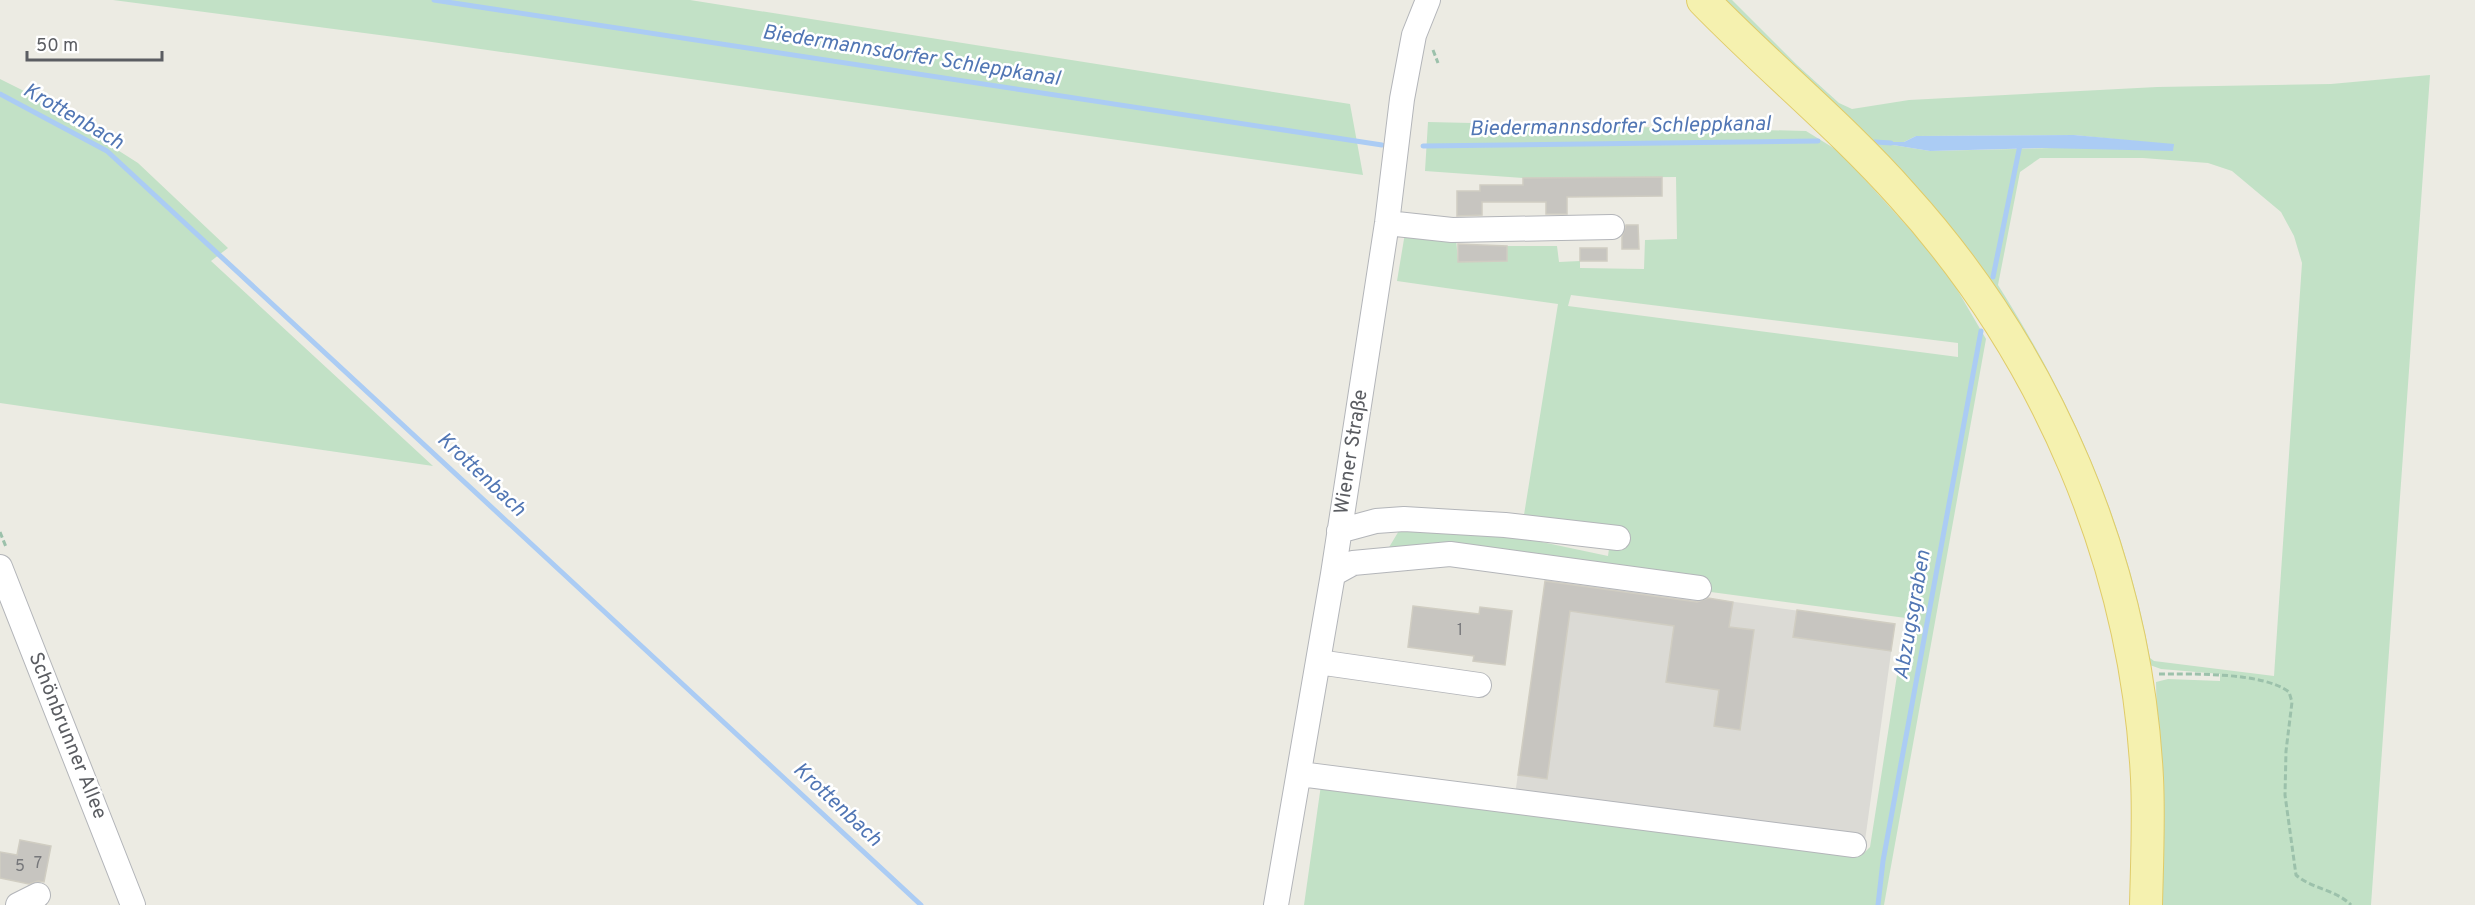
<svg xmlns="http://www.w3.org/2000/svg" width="2475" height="905" font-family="Overpass,sans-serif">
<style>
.industrial{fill:#dbdad5}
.green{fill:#c2e1c6;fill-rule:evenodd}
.water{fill:#abccf4}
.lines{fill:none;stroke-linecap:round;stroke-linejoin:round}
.stream{stroke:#abccf4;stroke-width:5}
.building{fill:#c7c5c0;stroke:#d0cdc2;stroke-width:1.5}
.minor-casing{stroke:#b3b5b9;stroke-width:26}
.major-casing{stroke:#e0cb68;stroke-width:34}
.path{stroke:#9cc1ab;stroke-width:3;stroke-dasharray:6 3;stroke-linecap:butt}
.minor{stroke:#fff;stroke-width:24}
.major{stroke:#f5f1af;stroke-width:32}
.labels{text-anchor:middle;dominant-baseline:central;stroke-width:5;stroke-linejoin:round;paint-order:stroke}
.number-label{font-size:16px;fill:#76777a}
.street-label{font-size:20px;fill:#5b5d62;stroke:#fff}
.water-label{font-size:21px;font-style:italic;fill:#5176b4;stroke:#fff}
</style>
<rect width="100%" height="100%" fill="#ecebe3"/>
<path class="industrial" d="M1546 576 1895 624 1863 855 1513 809Z"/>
<path class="green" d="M113 0H690L1350 104 1363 175 425 41Z
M1715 0H1732L1797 65 1839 103 1852 109 1909 100 2157 87 2331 84 2430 75 2371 905H2161L2156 682 2168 679 2220 681V674L2161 669 2147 664 2027 349ZM2074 135 2174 145 1930 151 1887 144V142H1904L1916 136ZM2040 158H2143L2208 163 2232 171 2281 212 2294 236 2302 263 2274 676 2154 661 2150 658C2125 521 2072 402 1998 285L2020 172Z
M0 79 28 93 138 163 228 248 211 261 433 466 0 403Z
M1428 122 1806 131 1840 152 1944 267 1986 339 1884 905H1304L1321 785 1862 855 1870 847 1906 618 1388 549 1403 524 1499 533 1608 556 1611 534 1523 521 1558 304 1397 281 1405 233 1456 238 1458 262 1507 261V246H1557L1559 262 1580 261V268L1644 269 1645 240 1677 239 1676 177 1523 178 1425 171ZM1571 295 1958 343V357L1568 306Z"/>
<path class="water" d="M2074 135 2174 144 2173 151 2042 148 1930 151 1887 144V142H1904L1916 136Z"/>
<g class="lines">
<path class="stream" d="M434 0 1382 145
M0 94 107 151 921 905
M1875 142 1891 143
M1423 146 1818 141
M1993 277 2020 145
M1878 905 1883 861 1981 331"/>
</g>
<path class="building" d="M1662 177V196L1567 197V214H1546V202H1482V215L1457 216V191H1480V185H1523V178Z
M1626 225H1638L1639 249H1622V237Z
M1458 244 1507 246V261L1458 262Z
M1580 248H1607V261H1580Z
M1545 581 1697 602 1708 598 1733 602 1729 627 1754 630 1740 730 1714 726 1719 690 1666 682 1674 626 1570 611 1547 779 1518 775Z
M1413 606 1479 614 1480 607 1512 611 1505 665 1473 661 1474 656 1408 647Z
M1797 610 1895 624 1891 651 1793 637Z
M20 840 51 846 44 882 38 881 29 884 0 878V852L17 855Z"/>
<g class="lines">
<g class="minor-casing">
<path id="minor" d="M1387 223 1452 230 1612 227
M1339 531 1376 521 1404 519 1505 525 1618 538
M0 567 133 905
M1333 574 1353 563 1450 554 1699 588
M1318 662 1479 685
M1300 774 1854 845
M18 905 38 895
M1276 905 1333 574 1387 223 1402 99 1414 35 1428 0"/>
</g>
<g class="major-casing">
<path id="major" d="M1703 0C1768 67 1841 126 1903 196 2047 355 2136 563 2147 778 2149 820 2147 863 2146 905"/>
</g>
<path class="path" d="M1433 50 1438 63
M0 532 6 547
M2159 674C2192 674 2263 672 2289 692L2292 702 2286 751 2285 795 2296 875C2312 889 2335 889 2351 905"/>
<use href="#minor" class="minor"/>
<use href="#major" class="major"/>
</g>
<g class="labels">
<g class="number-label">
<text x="1460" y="631">1</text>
<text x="38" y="864">7</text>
<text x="20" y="867">5</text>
</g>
<g class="street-label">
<text transform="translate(1352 452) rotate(-81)">Wiener Straße</text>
<text transform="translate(67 736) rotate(68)">Schönbrunner Allee</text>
</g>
<g class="water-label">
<text transform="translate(911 56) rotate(9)">Biedermannsdorfer Schleppkanal</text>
<text transform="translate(73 117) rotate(30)">Krottenbach</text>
<text transform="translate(1620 127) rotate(-1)">Biedermannsdorfer Schleppkanal</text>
<text transform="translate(481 475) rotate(43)">Krottenbach</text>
<text transform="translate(1913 615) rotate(-80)">Abzugsgraben</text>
<text transform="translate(837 805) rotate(43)">Krottenbach</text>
</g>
</g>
<path d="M27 51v9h135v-9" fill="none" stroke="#5b5d62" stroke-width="3"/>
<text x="36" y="51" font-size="18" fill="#5b5d62" stroke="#ffffff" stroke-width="4.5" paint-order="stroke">50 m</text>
</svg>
